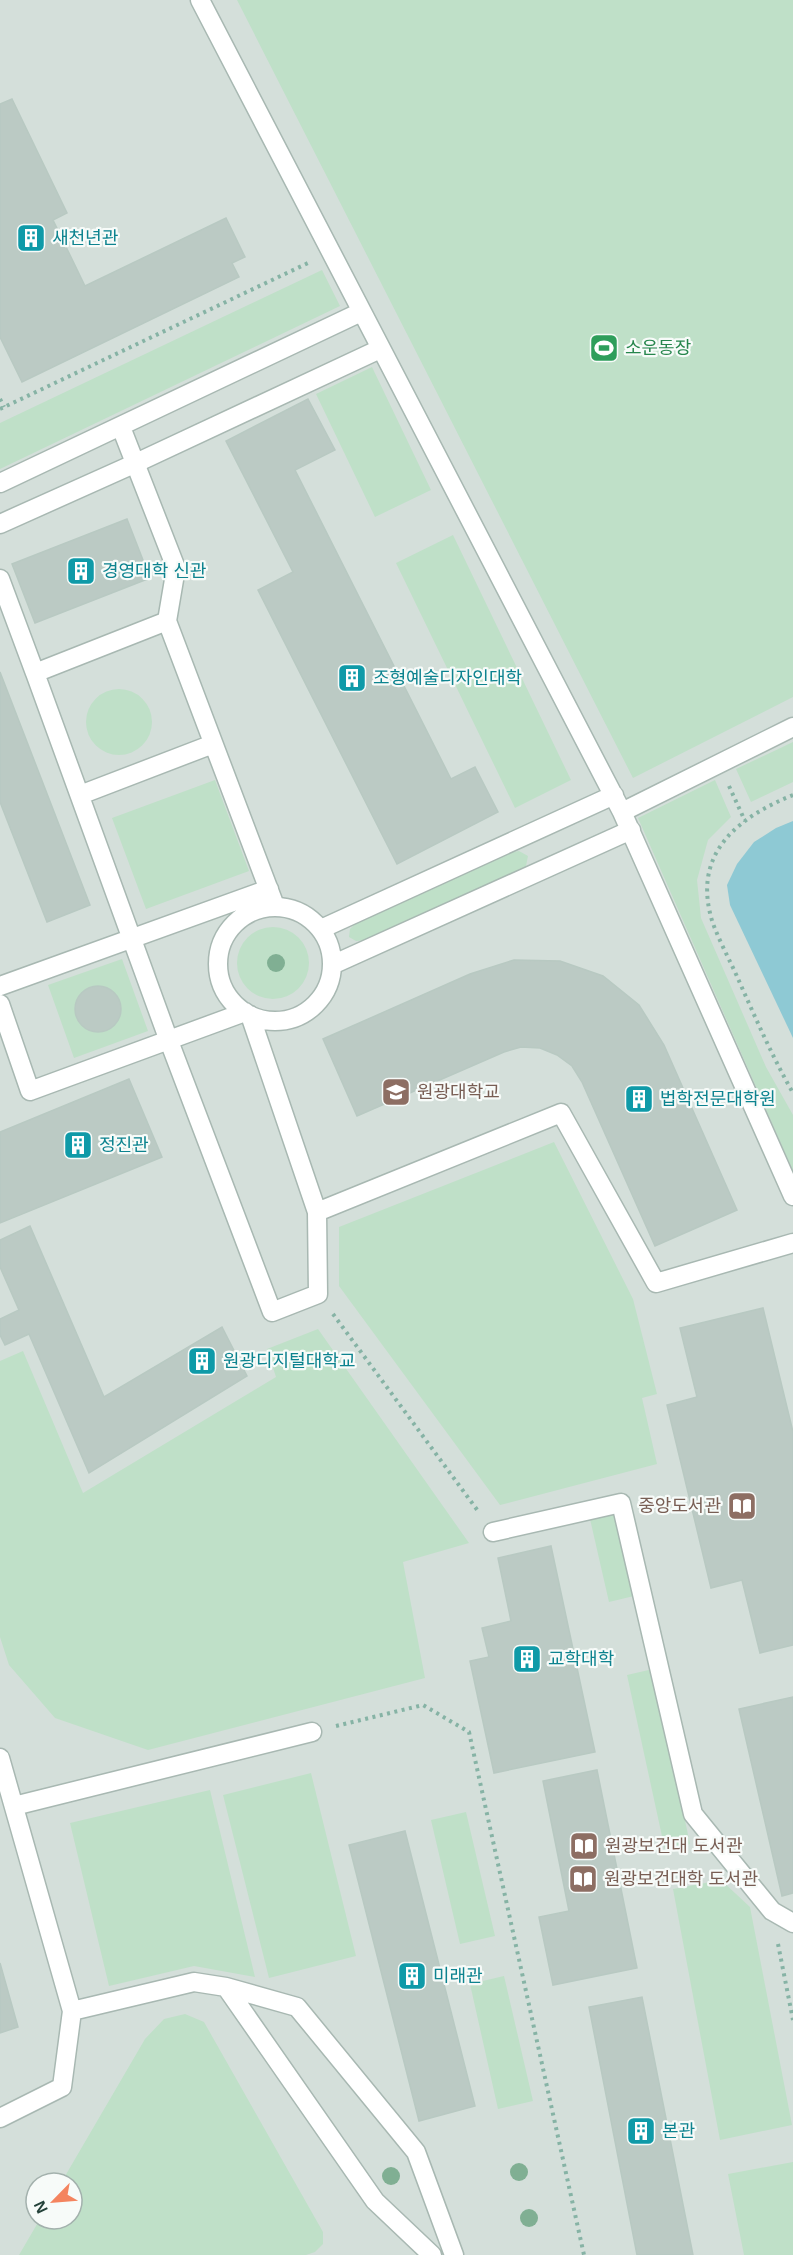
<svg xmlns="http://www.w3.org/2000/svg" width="793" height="2255" font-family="Arial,'Noto Sans KR',sans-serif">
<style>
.built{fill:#d4dfda;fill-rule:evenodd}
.green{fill:#bfe0c8}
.water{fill:#8ec9d4}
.building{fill:#bbcac4;stroke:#b8c9c2;stroke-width:1.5}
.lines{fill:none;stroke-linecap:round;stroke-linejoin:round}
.lane-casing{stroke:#a8b8b2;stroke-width:21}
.path{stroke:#86b3a5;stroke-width:4;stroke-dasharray:3 4.5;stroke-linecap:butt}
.lane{stroke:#fff;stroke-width:18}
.tree{fill:#80af93}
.labels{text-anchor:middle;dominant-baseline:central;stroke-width:4.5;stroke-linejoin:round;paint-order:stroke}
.culture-label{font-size:18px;fill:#0d838f;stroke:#f7fbf9;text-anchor:start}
.leisure-label{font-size:18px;fill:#27864d;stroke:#f7fbf9;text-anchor:start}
.education-label{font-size:18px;fill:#785e54;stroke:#f7fbf9;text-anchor:start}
</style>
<rect width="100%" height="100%" fill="#e6efeb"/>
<path class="built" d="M0 0H793V2255H0ZM36 2183H72V2219H36Z"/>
<path class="green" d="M237 0H793V697L633 778Z
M322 270 340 306 0 469V423Z
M372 367 431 490 375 517 316 394Z
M453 535 571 780 515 808 396 563Z
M86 722a33 33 0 1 1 66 0a33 33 0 1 1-66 0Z
M793 742V782L751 802 736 769Z
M215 780 249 871 146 909 112 818Z
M715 780 731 817 708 840 697 880 701 918 766 1067 793 1115V1171L638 818Z
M519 851 528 856 526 866 517 873 367 940 356 941 349 937 350 929 358 921 508 853Z
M237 963a36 36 0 1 1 72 0a36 36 0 1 1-72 0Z
M122 959 148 1031 74 1058 48 985Z
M554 1142 633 1299 657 1394 642 1398 657 1464 500 1505 339 1286V1227Z
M318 1329 469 1543 403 1562 425 1678 148 1750 55 1718 9 1665 0 1637V1361L23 1351 83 1493 276 1377 267 1349Z
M615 1514 634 1596 609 1602 590 1519Z
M653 1669 690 1844 665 1850 627 1675Z
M311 1773 356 1956 269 1978 223 1795Z
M210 1790 255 1977 194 1966 109 1986 70 1823Z
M466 1812 495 1936 460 1944 431 1820Z
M721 1880 750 1907 792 2125 720 2140 673 1889Z
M504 1976 533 2101 498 2109 470 1984Z
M185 2014 204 2022 323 2232V2244L315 2252 306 2255H19L40 2219H72V2183H61L145 2039 164 2019Z
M793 2162V2255H744L728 2174Z"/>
<path class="water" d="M793 821V1038L730 905 727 885 737 864 754 842 776 828Z"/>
<path class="building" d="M12 99 67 213 53 220 85 286 226 218 245 257 232 263 239 277 22 382 0 337V104Z
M308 399 335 450 295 470 451 779 475 767 498 812 397 864 258 590 293 572 226 441Z
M127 519 150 578 35 623 12 564Z
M0 672 90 905 47 922 0 802Z
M514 960 560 961 603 976 639 1005 664 1045 737 1210 655 1246 582 1082 572 1066 557 1055 540 1048 521 1047 504 1052 357 1116 323 1039 470 974Z
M75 1009a23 23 0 1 1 46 0a23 23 0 1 1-46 0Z
M129 1079 162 1157 0 1223V1132Z
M30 1226 104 1397 222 1327 247 1376 89 1473 29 1334 5 1345 0 1335V1319L19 1310 0 1267V1240Z
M763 1308 793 1432V1645L760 1653 742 1580 711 1588 667 1405 697 1397 680 1328Z
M551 1546 595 1752 494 1773 470 1661 489 1657 482 1628 511 1621 498 1558Z
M793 1697V1893L782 1896 739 1709Z
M597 1770 637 1968 553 1985 539 1917 569 1911 543 1781Z
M405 1831 475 2106 419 2121 349 1845Z
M0 1963 18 2027 0 2033Z
M642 1997 693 2255H637L589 2007Z"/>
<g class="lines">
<g class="lane-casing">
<path id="lane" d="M200 0 622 812 793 1196
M121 427 176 568 167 621 35 673 169 1041 272 1312 318 1294 317 1212
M0 483 361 312
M0 524 136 463 380 349
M0 579 35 673
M167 621 275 906
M80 795 213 744
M622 812 793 727
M218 964a57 57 0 1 1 114 0a57 57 0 1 1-114 0Z
M321 929 614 795
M332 965 631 830
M0 986 269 889
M0 1004 30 1091 245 1012
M250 1015 317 1212 561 1113 656 1283 793 1243
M493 1532 621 1503 693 1814 772 1911 793 1923
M0 1758 72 2011 194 1982 226 1987 297 2007 416 2152 454 2255
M14 1806 312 1732
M226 1987 375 2201 432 2255
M0 2118 62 2087 72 2011"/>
</g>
<path class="path" d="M0 399 4 407
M0 409 308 263
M729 786 745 821
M793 795C741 816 695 850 710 913 714 932 731 962 739 981 756 1019 772 1056 793 1093
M333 1314 478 1511
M336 1726 423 1705 469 1732 584 2255
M778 1944 793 2020"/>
<use href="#lane" class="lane"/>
</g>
<g class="tree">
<circle cx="276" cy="963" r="9"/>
<circle cx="519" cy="2172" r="9"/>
<circle cx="391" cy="2176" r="9"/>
<circle cx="529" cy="2218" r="9"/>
</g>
<defs>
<g id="building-square" transform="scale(1.5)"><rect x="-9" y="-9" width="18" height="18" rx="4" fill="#0f9aa8" stroke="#f7fbf9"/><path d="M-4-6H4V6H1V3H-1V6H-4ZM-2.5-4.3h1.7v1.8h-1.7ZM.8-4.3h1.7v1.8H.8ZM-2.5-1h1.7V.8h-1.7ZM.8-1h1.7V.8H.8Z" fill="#fff"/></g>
<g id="stadium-square" transform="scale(1.5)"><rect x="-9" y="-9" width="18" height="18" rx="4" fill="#2e9e5b" stroke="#f7fbf9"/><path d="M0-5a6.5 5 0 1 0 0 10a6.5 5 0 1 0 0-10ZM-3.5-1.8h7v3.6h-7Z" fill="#fff"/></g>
<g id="university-square" transform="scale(1.5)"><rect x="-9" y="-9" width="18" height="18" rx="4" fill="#8d6e63" stroke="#f7fbf9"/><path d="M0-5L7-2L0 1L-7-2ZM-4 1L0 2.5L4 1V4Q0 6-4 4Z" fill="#fff"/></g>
<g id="library-square" transform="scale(1.5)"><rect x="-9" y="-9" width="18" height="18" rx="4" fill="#8d6e63" stroke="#f7fbf9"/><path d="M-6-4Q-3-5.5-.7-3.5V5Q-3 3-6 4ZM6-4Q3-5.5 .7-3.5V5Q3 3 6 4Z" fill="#fff"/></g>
</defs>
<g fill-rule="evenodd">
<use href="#building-square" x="31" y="238"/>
<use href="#stadium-square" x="604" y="348"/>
<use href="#building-square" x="81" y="571"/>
<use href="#building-square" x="352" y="678"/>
<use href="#university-square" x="396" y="1092"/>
<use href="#building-square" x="639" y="1099"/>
<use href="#building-square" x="78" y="1145"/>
<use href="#building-square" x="202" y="1361"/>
<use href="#library-square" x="742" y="1506"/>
<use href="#building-square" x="527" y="1659"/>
<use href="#library-square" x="584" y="1846"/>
<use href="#library-square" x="583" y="1879"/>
<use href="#building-square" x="412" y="1976"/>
<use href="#building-square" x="641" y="2131"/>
</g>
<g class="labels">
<g class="culture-label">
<text x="52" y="238">새천년관</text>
<text x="102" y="571">경영대학 신관</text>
<text x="373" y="678">조형예술디자인대학</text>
<text x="660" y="1099">법학전문대학원</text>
<text x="99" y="1145">정진관</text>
<text x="223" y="1361">원광디지털대학교</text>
<text x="548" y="1659">교학대학</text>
<text x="433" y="1976">미래관</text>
<text x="662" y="2131">본관</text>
</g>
<g class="leisure-label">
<text x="625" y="348">소운동장</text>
</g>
<g class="education-label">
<text x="417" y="1092">원광대학교</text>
<text x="721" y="1506" text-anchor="end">중앙도서관</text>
<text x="605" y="1846">원광보건대 도서관</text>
<text x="604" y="1879">원광보건대학 도서관</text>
</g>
</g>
<g transform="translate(54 2201) rotate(245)"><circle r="28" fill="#f7fbf9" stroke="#a3b1ad" stroke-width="1.5"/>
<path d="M0-4.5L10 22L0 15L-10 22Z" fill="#f4845f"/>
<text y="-9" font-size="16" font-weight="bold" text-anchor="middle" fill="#24423a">N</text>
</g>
</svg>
